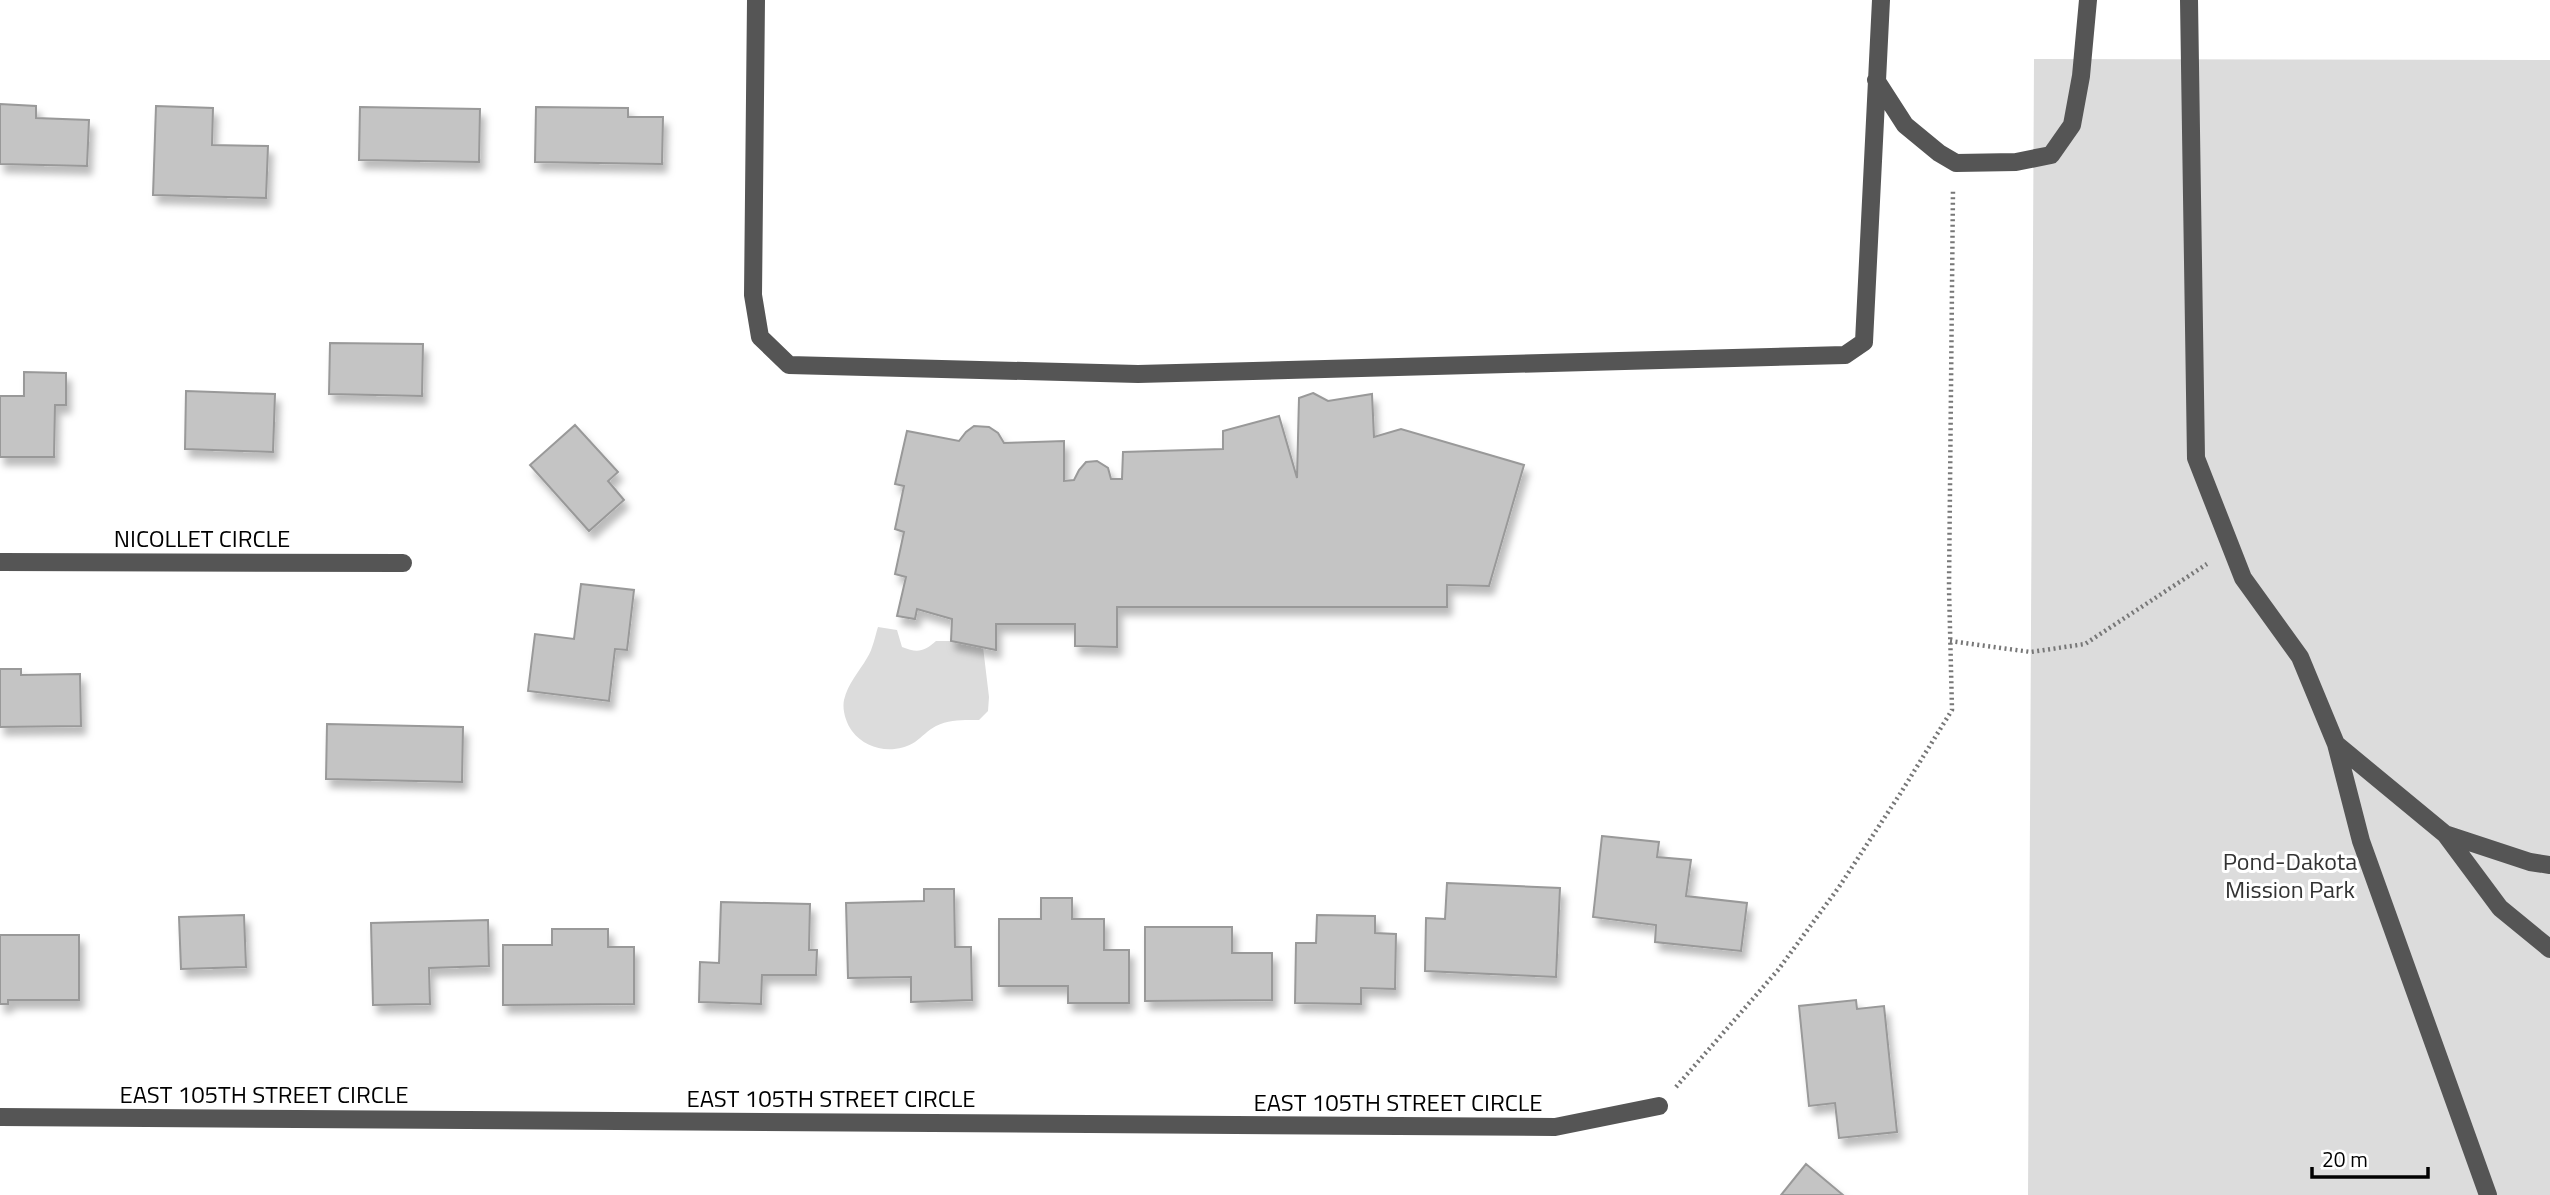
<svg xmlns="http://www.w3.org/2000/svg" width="2550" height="1195" font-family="'Titillium Web',sans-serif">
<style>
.green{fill:#dcdcdc}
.building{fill:#c4c4c4;stroke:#999;stroke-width:2;filter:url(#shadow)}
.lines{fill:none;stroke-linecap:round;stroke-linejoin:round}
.path{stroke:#777;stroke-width:4.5;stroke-dasharray:2 3.5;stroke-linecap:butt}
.minor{stroke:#555;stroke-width:18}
.labels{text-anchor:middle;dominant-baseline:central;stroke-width:6;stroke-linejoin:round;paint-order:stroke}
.street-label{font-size:24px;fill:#000;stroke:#fff}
.park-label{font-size:24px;fill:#333;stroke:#fff}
</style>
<defs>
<filter id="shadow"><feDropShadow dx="4.5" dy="8" stdDeviation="3.5" flood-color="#0004"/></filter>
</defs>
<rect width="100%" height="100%" fill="#fff"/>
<path class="green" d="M2034 59 2550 60V1195H2028Z
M878 627 897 630 902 647C917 653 924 652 936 641H951L983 647 989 697 988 711 979 720C965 720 950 719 936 726 928 730 922 737 915 742 894 755 866 750 852 731 846 723 842 710 844 700 848 683 859 672 867 658 873 649 875 636 878 627Z"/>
<path class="building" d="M0 104 36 106V118L89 120 87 166 0 164Z
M156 106 213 108 212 145 268 146 266 198 153 195Z
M360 107 480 109 479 162 359 160Z
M536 107 628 108V117H663L662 164 535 162Z
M330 343 423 344 422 396 329 394Z
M24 372 66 373V405H55L54 457H0V396H24Z
M186 391 275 394 273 452 185 449Z
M1313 393 1328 401 1372 394 1374 437 1401 429 1524 465 1489 586 1447 585V607H1117V647L1075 646V624H996V650L951 641 952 619 917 609 915 619 897 616 906 577 895 574 904 532 895 529 904 486 895 484 907 431 959 441 966 432 974 426 989 427 998 433 1004 443 1064 441V481L1074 480 1079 470 1086 462 1097 461 1108 468 1111 479H1122L1123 452 1223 449V431L1279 416 1297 478 1299 398Z
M575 425 618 472 608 481 624 500 589 531 530 465Z
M581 584 634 590 627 650 615 649 609 701 528 691 535 634 574 639Z
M0 669H21V675L80 674 81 726 0 727Z
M327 724 463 727 462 782 326 779Z
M1602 836 1659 842 1657 857 1691 860 1686 896 1747 903 1741 951 1655 942 1656 925 1593 917Z
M1447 883 1560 888 1556 977 1425 971 1426 918 1445 919Z
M924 889H954L955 947H971L972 1000 911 1002V977L848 978 846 903 924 901Z
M1041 898H1072V919H1104V950H1129V1003H1068V986H999V919H1041Z
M721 902 810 904 809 950H817L816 975H762L761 1004 699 1002 700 962 719 963Z
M244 915 246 967 181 969 179 917Z
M1317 915 1375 916V933L1396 934 1395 989 1361 988V1004L1295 1003 1296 943H1316Z
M488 920 489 966 429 968 430 1004 373 1005 371 923Z
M1145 927H1232V953H1272V1000L1145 1001Z
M552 929H608V947H634V1004L503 1005V945H552Z
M0 935H79V1000H8V1004H0Z
M1856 1000 1857 1009 1884 1006 1897 1132 1839 1138 1835 1103 1809 1106 1799 1006Z
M1806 1164 1843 1195H1781Z"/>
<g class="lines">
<path class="path" d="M1950 641 2031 652 2085 644 2207 564
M1676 1087 1778 970 1839 887 1900 794 1952 710 1949 588 1953 189"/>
<path class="minor" d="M756 0 753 295 760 337 789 365 1138 374 1845 355 1864 342 1881 0
M2189 0 2196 458 2243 578 2300 657 2336 744 2361 841 2488 1195
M1876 80 1905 125 1939 153 1956 163 2016 162 2051 155 2072 125 2081 76 2088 0
M0 562 403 563
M2336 744 2445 834 2530 862 2550 865
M2445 834 2500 908 2550 949
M0 1117 1555 1127 1659 1106"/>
</g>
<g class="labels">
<g class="street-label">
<text x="202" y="538">NICOLLET CIRCLE</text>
<text x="264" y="1094">EAST 105TH STREET CIRCLE</text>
<text x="831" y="1098">EAST 105TH STREET CIRCLE</text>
<text x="1398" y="1102">EAST 105TH STREET CIRCLE</text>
</g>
<g class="park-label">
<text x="2290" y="861">Pond-Dakota<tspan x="2290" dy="28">Mission Park</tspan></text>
</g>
</g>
<path d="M2312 1167v10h116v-10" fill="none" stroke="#000000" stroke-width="3.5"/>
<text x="2322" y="1167" font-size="21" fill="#000000" stroke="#ffffff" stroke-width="5" paint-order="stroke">20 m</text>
</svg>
